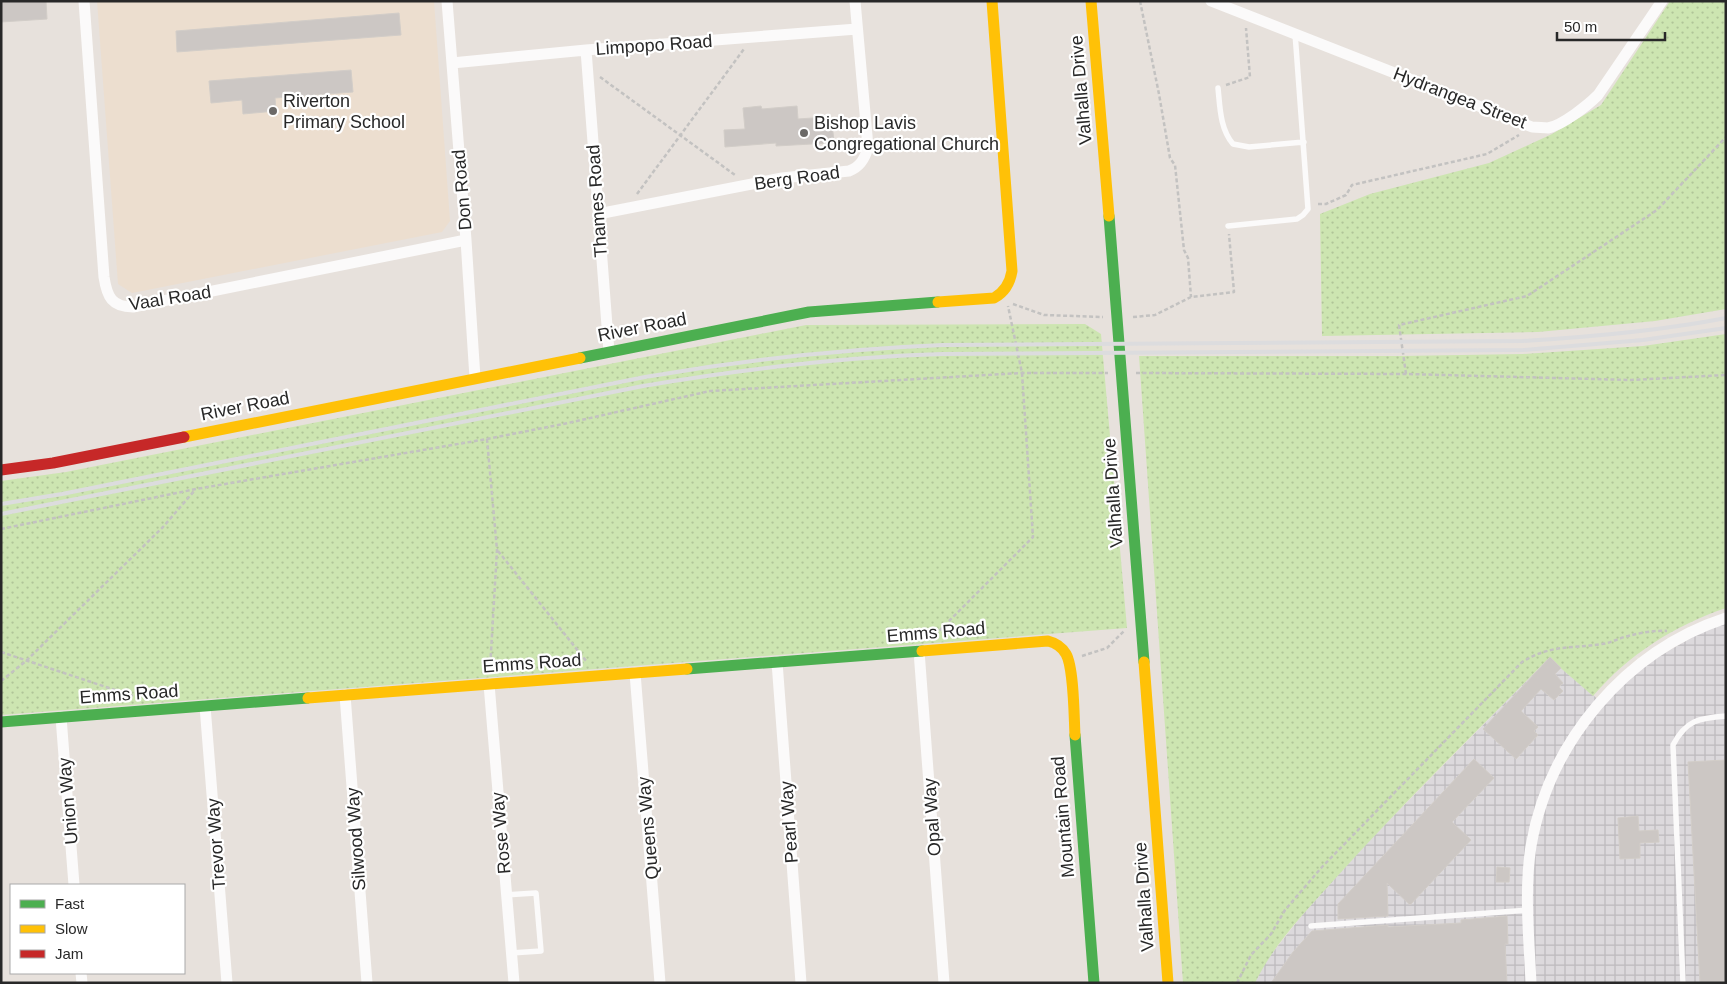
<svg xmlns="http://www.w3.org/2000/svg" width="1727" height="984" font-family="Arial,sans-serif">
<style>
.industrial{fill:url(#industrial-grid)}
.education{fill:#ecdecf}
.grass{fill:url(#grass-dots)}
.building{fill:#ccc7c4;stroke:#d2cdc8}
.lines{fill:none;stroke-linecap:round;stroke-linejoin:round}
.path{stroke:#c3c2c1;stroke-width:2.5;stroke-dasharray:4 2.5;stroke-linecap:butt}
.lane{stroke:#fbfafa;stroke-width:5.5}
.street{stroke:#fbfafa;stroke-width:11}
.fast{stroke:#4caf50;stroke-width:11}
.slow{stroke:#ffc107;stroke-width:11}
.jam{stroke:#c62828;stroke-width:11}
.rail{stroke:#dcdcde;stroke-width:4}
.poi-dot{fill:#6b6967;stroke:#fff;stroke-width:2}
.labels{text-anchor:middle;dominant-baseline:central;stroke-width:4.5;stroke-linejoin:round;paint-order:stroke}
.street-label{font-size:18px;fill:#282828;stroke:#fff}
.poi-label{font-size:18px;fill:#282828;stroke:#fff;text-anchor:start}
</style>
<defs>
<pattern id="industrial-grid" width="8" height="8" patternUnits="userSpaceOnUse" patternTransform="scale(1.25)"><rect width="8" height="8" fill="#dcd9dc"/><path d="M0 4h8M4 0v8" fill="none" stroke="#bdbabd"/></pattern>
<pattern id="grass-dots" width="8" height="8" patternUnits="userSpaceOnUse" patternTransform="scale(1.25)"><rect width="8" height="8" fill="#cde5b1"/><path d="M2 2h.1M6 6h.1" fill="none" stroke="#b0c498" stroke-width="1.8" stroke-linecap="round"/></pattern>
</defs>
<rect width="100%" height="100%" fill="#e7e1dc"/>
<path class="industrial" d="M1726 618V983H1255L1263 965 1304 913 1368 842 1549 658 1600 701 1628 674Z"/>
<path class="education" d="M97 1H434L450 221 442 232 132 293 118 284Z"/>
<path class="grass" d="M1670 1H1726V309L1655 321 1538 332 1322 336 1320 214 1370 194 1489 163 1552 134 1601 105Z
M1085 324 1101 334 1127 628 1 715V481L66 472 806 325Z
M1726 334V608C1675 625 1628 655 1593 696L1549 658C1477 731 1402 804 1333 881 1305 912 1273 945 1255 983H1183L1139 356H1400L1523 354 1643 346Z"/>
<path class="building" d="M1 1H46L47 19 1 22Z
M399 13 401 35 177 52 176 31Z
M351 70 353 92 275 98 276 111 243 114 242 100 211 103 209 81Z
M761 106 762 109 797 106 798 119 827 117 828 124H832L834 141H829V143L776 146V143L725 147 724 130 745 129 743 108Z
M1550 657 1561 668 1555 674 1563 683 1559 687 1563 691 1554 700 1541 689 1521 711 1538 727 1534 731 1538 735 1516 759 1483 729Z
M1474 759 1494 778 1452 822 1471 840 1410 905 1387 883 1388 916 1338 919V904Z
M1726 760V983H1700L1688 762Z
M1638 816 1639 831 1658 830 1659 842 1640 843V858L1620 859 1618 818Z
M1497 867 1510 868 1509 882H1496Z
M1507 916 1508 944H1505L1507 983H1271L1293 952 1312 931 1388 925V927L1461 923V920Z"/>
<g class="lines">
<path class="path" d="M1140 1 1159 94 1170 158 1175 165 1184 250 1188 258 1191 297
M600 77 735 175
M1226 85 1250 77 1246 28
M637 194 744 49
M1318 204H1326L1346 195 1352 185 1487 154 1519 135
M1013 304 1044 315 1103 317
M1133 317 1155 315 1191 297 1234 292 1229 234
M1136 373 1406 374 1631 380 1726 375
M1406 374 1399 325 1527 296 1657 210 1726 137
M487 439 497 550 490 669
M1 529 196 489 487 439 568 423 710 391 1022 373H1108
M498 551 587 662
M935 635 1033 537 1022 373 1008 306
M1 652 133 696
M1082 656 1107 648 1125 630
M1 681 26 661 163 527 195 490
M1237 983 1251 955 1271 934 1285 910 1322 867 1522 662C1552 644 1570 649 1602 644 1611 643 1619 638 1628 636 1640 633 1654 630 1667 631"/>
<path class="lane" d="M1218 88C1220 107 1220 129 1233 144L1249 147 1304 142
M1228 226 1297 219 1303 215 1308 209 1295 33
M506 895 536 893 541 951 511 953
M1311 926 1528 910
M1683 983 1673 745C1686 720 1699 718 1726 716"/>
<path class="street" d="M84 1 104 277C107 297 112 307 133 307L466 240
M447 1 466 240 475 378
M1211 1 1532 127C1538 127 1543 128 1548 128 1563 125 1588 105 1598 95L1662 1
M586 50 609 352
M452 63 586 50 857 29
M598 214 782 178 849 171C860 167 865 159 868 147L855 1
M919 651 944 983
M777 662 801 983
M635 673 660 983
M489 684 514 983
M345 695 367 983
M205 706 227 983
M61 717 74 885
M81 973 82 983
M1531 983C1529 937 1524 891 1531 846 1549 742 1625 651 1726 618"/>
<path class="fast" d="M1109 216 1144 662
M580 358 809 312 938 302
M687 669 922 651
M1 722 308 698
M1075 735 1094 983"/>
<path class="slow" d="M1091 1 1109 216
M938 302 994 298C1005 292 1010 283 1012 271L992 1
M184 437 580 358
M922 651 1048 641C1056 643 1062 647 1066 654 1074 668 1074 718 1075 735
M1144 662 1168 983
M308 698 687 669"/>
<path class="jam" d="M1 470 53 463 184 437"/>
<path class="rail" d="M1 504 62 494 645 377C744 360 843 349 943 345L1522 341C1591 337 1659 331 1726 318
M1 514 643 386C743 369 842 357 943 354L1523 350 1643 340 1726 328"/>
</g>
<g class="poi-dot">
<circle cx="273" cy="111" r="5"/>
<circle cx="804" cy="133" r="5"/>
</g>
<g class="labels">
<g class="street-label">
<text transform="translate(654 45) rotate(-4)">Limpopo Road</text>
<text transform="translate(1081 90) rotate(-95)">Valhalla Drive</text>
<text transform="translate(1460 98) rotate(21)">Hydrangea Street</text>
<text transform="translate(797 178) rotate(-8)">Berg Road</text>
<text transform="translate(462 190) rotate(-95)">Don Road</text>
<text transform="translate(597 201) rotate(-94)">Thames Road</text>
<text transform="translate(170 298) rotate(-9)">Vaal Road</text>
<text transform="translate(642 327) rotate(-11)">River Road</text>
<text transform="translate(245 406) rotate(-11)">River Road</text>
<text transform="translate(1113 493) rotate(-94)">Valhalla Drive</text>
<text transform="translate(936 632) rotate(-5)">Emms Road</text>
<text transform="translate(532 663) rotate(-4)">Emms Road</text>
<text transform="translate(129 694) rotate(-4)">Emms Road</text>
<text transform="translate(68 801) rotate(-95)">Union Way</text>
<text transform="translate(932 817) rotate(-94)">Opal Way</text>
<text transform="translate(1063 817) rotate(-95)">Mountain Road</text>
<text transform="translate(789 822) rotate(-94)">Pearl Way</text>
<text transform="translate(648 828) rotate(-95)">Queens Way</text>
<text transform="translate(501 833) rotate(-95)">Rose Way</text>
<text transform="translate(356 839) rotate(-94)">Silwood Way</text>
<text transform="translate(216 844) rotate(-94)">Trevor Way</text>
<text transform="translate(1144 897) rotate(-94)">Valhalla Drive</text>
</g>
<g class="poi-label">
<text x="283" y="101">Riverton<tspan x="283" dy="21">Primary School</tspan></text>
<text x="814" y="123">Bishop Lavis<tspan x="814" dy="21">Congregational Church</tspan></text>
</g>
</g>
<rect width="1727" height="984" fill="none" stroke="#282828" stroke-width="5"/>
<rect x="10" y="884" width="175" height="90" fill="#ffffff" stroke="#a9a9a9"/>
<rect x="20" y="900" width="25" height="8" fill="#4caf50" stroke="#a9a9a9"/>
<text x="55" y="909" font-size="15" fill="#282828">Fast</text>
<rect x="20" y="925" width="25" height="8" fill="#ffc107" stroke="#a9a9a9"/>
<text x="55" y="934" font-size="15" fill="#282828">Slow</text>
<rect x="20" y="950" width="25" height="8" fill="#c62828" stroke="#a9a9a9"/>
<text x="55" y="959" font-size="15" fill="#282828">Jam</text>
<path d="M1557 32v8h108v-8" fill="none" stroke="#282828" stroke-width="2.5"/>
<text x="1564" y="32" font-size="15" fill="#282828" stroke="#ffffff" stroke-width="4" paint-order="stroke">50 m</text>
</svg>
